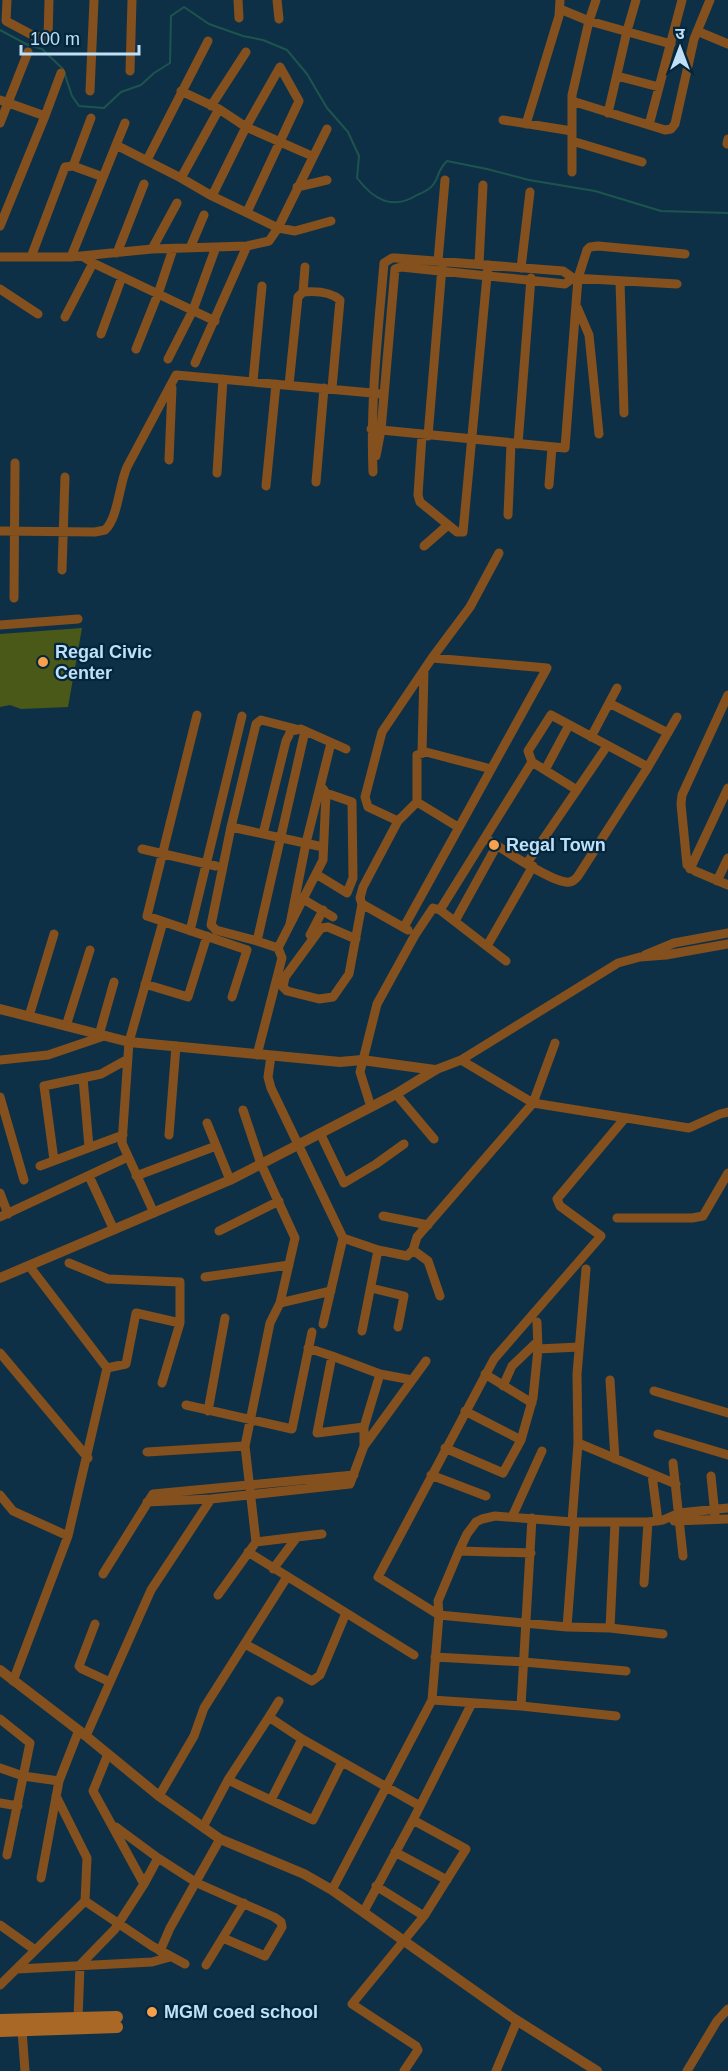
<svg xmlns="http://www.w3.org/2000/svg" width="728" height="2071" font-family="Arial,'Noto Sans Devanagari',sans-serif">
<style>
.green{fill:#4a5918}
.lines{fill:none;stroke-linecap:round;stroke-linejoin:round}
.stream{stroke:#1d554d;stroke-width:2}
.minor{stroke:#84501d;stroke-width:9}
.tertiary{stroke:#84501d;stroke-width:10}
.secondary{stroke:#a96826;stroke-width:12}
.poi-dot{fill:#f9a04c;stroke:#03263c;stroke-width:2}
.labels{text-anchor:middle;dominant-baseline:central;stroke-width:4.5;stroke-linejoin:round;paint-order:stroke}
.poi-label{font-size:18px;font-weight:bold;fill:#c0e0f8;stroke:#03263c;text-anchor:start}
</style>
<rect width="100%" height="100%" fill="#0e3047"/>
<path class="green" d="M82 628 68 707 21 709 10 705 0 707V634Z"/>
<g class="lines">
<path class="stream" d="M0 30 26 44 42 49 63 69 72 96 79 106 104 108 121 92 141 85 154 73 170 63 171 16 184 7 209 24 243 36 263 40 287 50 307 74 327 108 348 132 359 156 357 178C373 199 392 211 417 195 422 193 430 189 433 185 440 176 436 172 447 161L487 169 529 180 595 191 661 211 728 213"/>
<path class="minor" d="M7 0 6 21 34 36 48 38 49 0
M238 0 239 18
M277 0 279 19
M560 9 589 21 671 44
M697 31 728 44
M130 71 132 0
M617 76 659 87
M90 91 94 0
M181 91 219 109 246 127 312 156
M0 100 45 116 61 73
M572 101 665 130 671 129 675 124 694 39 710 0
M211 106 246 52
M608 113 627 31 636 0
M503 120 572 131
M0 123 28 52
M526 124 559 16 560 0
M649 125 682 0
M572 141 642 162
M727 144 728 139
M116 145 125 123
M147 160 208 41
M73 166 91 118
M572 172V95L589 21 596 0
M181 178 219 109
M297 187 327 180
M212 196 246 127 280 67
M247 212 299 101 280 67
M0 226 45 116
M190 248 204 215
M152 249 177 203
M117 253 144 184
M82 256 93 263 215 321
M0 257H71L152 249 247 246 269 241 278 228 327 129
M31 257 65 167 73 166 103 177
M71 257 116 145 181 178 212 196 278 228 295 231 331 221
M438 261 445 180
M479 264 483 185
M521 268 530 192
M620 281 624 413
M0 289 38 314
M303 292 305 267
M577 307 589 335 599 434
M65 317 93 263
M101 334 122 277
M136 349 158 294 173 249
M168 359 193 310 216 247
M195 363 247 246
M253 381 262 286
M289 385 298 297 303 292C315 291 330 291 340 300L332 388
M371 429 565 448 578 278 587 250 590 247 598 246 685 254
M422 435 418 495 420 502 457 532H463L488 265
M428 436 442 267
M518 444 531 278
M376 456 381 430 395 269 401 267 565 284 573 278
M169 460 172 388
M373 472C370 402 378 333 384 263L392 258H396L563 271 573 278 677 284
M217 473 223 379
M316 482 324 388
M549 485 552 447
M266 486 276 384
M508 515 511 444
M0 531 95 532 105 530C118 518 119 485 127 467L176 375 383 394
M424 546 448 525
M62 570 65 477
M14 598 15 463
M0 625 78 619
M432 658 470 607 499 553
M728 695 682 795 681 804 687 865 695 871 728 885
M609 703 668 733
M197 715 147 916 247 950 232 997
M591 737 617 688
M422 753 424 670
M545 770 569 725
M577 790 532 762 528 751 551 715 648 767
M417 802V755L426 752 491 769
M398 821 368 807 365 797 382 732 432 658 547 668 404 927
M231 827 256 724 261 720 296 729
M263 834 286 741 291 731 301 729 346 749
M485 838C503 849 548 880 566 882 571 883 575 880 578 876L648 767 677 717
M142 849 216 866
M527 863 607 746
M690 869 728 788
M316 874 347 893 353 878 352 802 326 793
M717 881 728 858
M303 899 333 917
M440 910 506 961
M455 921 497 845
M290 924 306 843 331 743
M408 930 362 904 360 898 363 887 398 821 417 802 458 827
M190 931 242 716
M310 935 323 910
M356 939 328 927 321 928 285 977 283 987 287 991 319 999 333 997 349 974 362 904
M257 941 216 930 211 925 231 827 323 847
M487 946 533 866
M278 948 323 860 326 793 321 786
M645 955 674 943 728 933
M145 984 188 997 207 936
M29 1016 54 934
M66 1026 90 950
M99 1035 114 982
M257 1055 282 958 278 948 257 941 305 731
M271 1056 268 1077 271 1088 343 1238 378 1250 407 1256 413 1250 417 1237 533 1103 555 1043
M0 1060 48 1055 104 1036
M461 1060 533 1103 689 1128 720 1114 728 1112
M435 1070 461 1060 618 963 640 957 666 955 728 944
M83 1078 89 1147
M396 1094 434 1139
M0 1097 24 1180
M371 1107 360 1072 377 1004 415 935 433 908 440 910 532 762
M207 1123 230 1180
M320 1133 344 1183 376 1164 404 1144
M169 1135 176 1046
M54 1160 44 1086 101 1074 128 1059
M40 1166 123 1135
M89 1176 114 1230
M136 1176 216 1146
M0 1193 8 1214
M154 1213 122 1143 129 1042 163 922
M383 1216 428 1225
M0 1217 128 1157
M617 1218H692L703 1216 728 1173
M219 1231 279 1201
M413 1250 428 1261 440 1296
M69 1263 108 1279 180 1282V1323L162 1383
M205 1277 289 1265
M371 1288 404 1296 398 1327
M280 1303 331 1291
M323 1324 343 1238
M362 1331 378 1250
M308 1348 332 1356
M538 1349 579 1347
M0 1353 88 1458
M107 1368 126 1364 136 1313 180 1323
M485 1374 532 1403
M610 1380 615 1459
M503 1386 512 1366 537 1342
M654 1391 728 1413
M186 1405 292 1429 312 1332
M208 1411 225 1318
M364 1427 317 1433 332 1356 380 1374 412 1380
M658 1434 728 1455
M521 1440 533 1398 538 1349 537 1322
M578 1443 676 1484
M364 1446V1427L380 1374
M445 1448 503 1473 521 1440 465 1411
M147 1452 245 1446
M673 1463 683 1556
M431 1475 486 1496
M652 1475 658 1521
M711 1476 715 1515
M0 1495 13 1511 68 1536
M147 1502 211 1499 350 1484 364 1446 426 1361
M512 1517 542 1451
M674 1521 728 1519
M572 1522 578 1443 577 1374 586 1269
M615 1523 610 1628 567 1627 439 1615 378 1577 494 1359 601 1236 560 1206 557 1199 625 1118
M256 1542 322 1534
M459 1551 467 1534 476 1522 482 1519 495 1516 572 1522H648L663 1520 679 1513 728 1508
M248 1552 414 1655
M273 1569 297 1537
M103 1574 153 1494 354 1475
M644 1583 648 1522
M218 1595 256 1542 245 1446 270 1323 280 1303 295 1238 261 1164 243 1110
M95 1624 79 1666 82 1669 110 1682
M567 1627 575 1522
M610 1628 663 1634
M245 1644 312 1681 320 1675 346 1613
M435 1657 524 1662 626 1671
M13 1681 68 1536 107 1368 30 1267
M432 1700 521 1706 616 1716
M521 1706 532 1518
M269 1717 279 1701
M0 1719 30 1743 7 1855
M86 1736 151 1590 211 1499
M0 1768 23 1776 59 1781
M228 1780 313 1820 342 1762
M56 1796 87 1858 85 1901
M159 1796 194 1736 204 1708 287 1577
M271 1800 302 1739
M0 1803 18 1806
M116 1827 158 1858 197 1883 274 1917 281 1922 282 1927 265 1956 223 1938
M203 1827 228 1780 269 1717 302 1739 420 1806
M395 1852 447 1880
M41 1878 59 1781 79 1730
M144 1884 158 1858
M376 1886 424 1916
M332 1890 432 1700 439 1615 438 1601 459 1551 531 1553
M364 1911 413 1820 472 1703
M0 1925 35 1950
M160 1951 170 1928 220 1839
M206 1965 244 1903
M17 1969 152 1962 170 1957
M0 1985 85 1901 152 1946 185 1964
M78 2019 80 1965 115 1929 144 1884 93 1791 108 1754
M22 2030 25 2071
M404 2071 418 2050 416 2046 352 2004 424 1916 466 1849 413 1820
M496 2071 517 2021
M687 2071 717 2021 728 2009"/>
<path class="tertiary" d="M0 1009 129 1042 340 1062 362 1060 435 1070
M0 1278 230 1180 396 1094 435 1070
M0 1670 86 1736 159 1796 220 1839 304 1874 332 1890 513 2018 597 2071"/>
<path class="secondary" d="M0 2020 117 2017
M0 2031 117 2027"/>
</g>
<g class="poi-dot">
<circle cx="43" cy="662" r="6"/>
<circle cx="494" cy="845" r="6"/>
<circle cx="152" cy="2012" r="6"/>
</g>
<g class="labels">
<g class="poi-label">
<text x="55" y="652">Regal Civic<tspan x="55" dy="21">Center</tspan></text>
<text x="506" y="845">Regal Town</text>
<text x="164" y="2012">MGM coed school</text>
</g>
</g>
<g transform="translate(680 48)" stroke="#03263c" stroke-width="4.5" paint-order="stroke">
<path d="M0-4.5L10 22L0 15L-10 22Z" fill="#c0e0f8"/>
<text y="-9" font-size="16" font-weight="bold" text-anchor="middle" fill="#c0e0f8">उ</text>
</g>
<path d="M21 45v9h118v-9" fill="none" stroke="#c0e0f8" stroke-width="3"/>
<text x="30" y="45" font-size="18" fill="#c0e0f8" stroke="#03263c" stroke-width="4.5" paint-order="stroke">100 m</text>
</svg>
